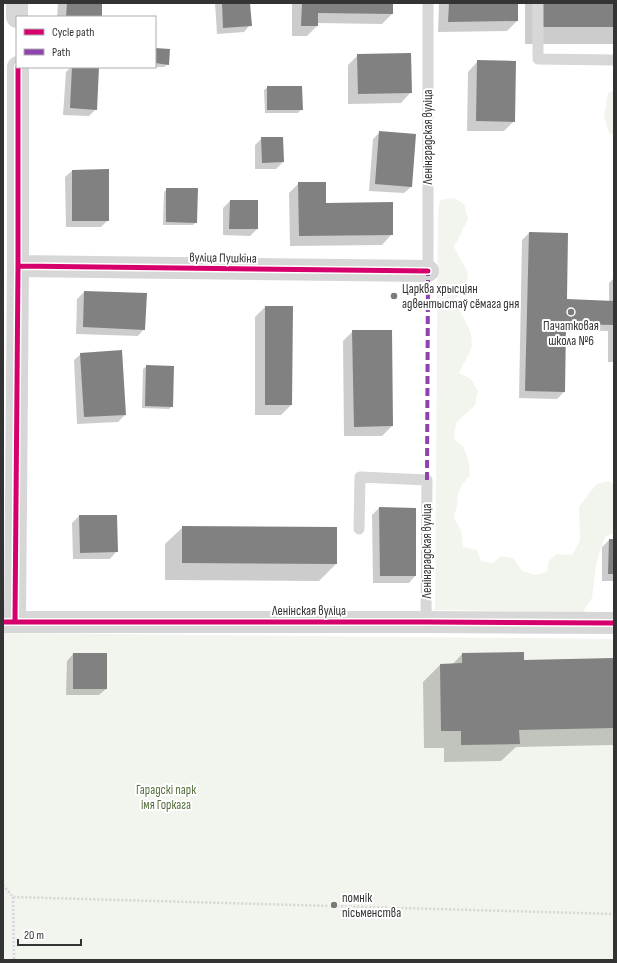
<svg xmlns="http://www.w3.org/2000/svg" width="617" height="963" font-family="'Sofia Sans Condensed',sans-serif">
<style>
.green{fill:#f1f5ed}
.shadow{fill:#0003}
.building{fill:#818181}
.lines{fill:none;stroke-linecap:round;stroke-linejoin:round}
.path{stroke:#d6d6d6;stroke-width:2.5;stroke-dasharray:2 2;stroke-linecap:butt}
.service{stroke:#d7d7d7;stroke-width:11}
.minor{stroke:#d7d7d7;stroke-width:22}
.quiet{stroke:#8e44ad;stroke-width:4;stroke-dasharray:8 4;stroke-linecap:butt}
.cycleway-casing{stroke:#fff;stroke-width:8}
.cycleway{stroke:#d6006c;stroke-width:5}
.poi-dot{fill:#7a7a7a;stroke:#fff;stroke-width:1.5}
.labels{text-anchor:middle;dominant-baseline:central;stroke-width:4;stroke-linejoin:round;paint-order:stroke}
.street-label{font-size:13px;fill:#333;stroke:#fff}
.poi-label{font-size:13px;fill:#333;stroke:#fff;text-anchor:start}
.park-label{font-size:13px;fill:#56703f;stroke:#fff}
</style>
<rect width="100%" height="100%" fill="#fff"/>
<path class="green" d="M614 90V136L609 133 604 116 608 93Z
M454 198 464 204 468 219 454 247 461 260 468 272 467 287 454 299 471 333 472 347 459 373 471 379 478 391 475 405 456 423 454 439 463 446 468 458 470 475 461 486 458 494 457 505 454 518 461 530 463 547 477 550 481 561 493 563 501 556 513 558 522 571 535 575 547 572 549 561 556 554 572 555 580 541 579 507 590 492 597 484 609 481 614 484V533L605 537 599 554 596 566 592 598 583 612 435 610 438 213 440 200Z
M3 633 614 639V960H3Z"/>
<path class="shadow" d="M58 3H101V17H57Z
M215 3H249L250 25 244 32 217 34Z
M292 3H392V14L382 24 317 23V26L307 36H292Z
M439 3H517V21L507 31 438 32Z
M525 3H614V44H525Z
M155 49 168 64 164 67H155Z
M358 55 411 92 401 103 348 104V65Z
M478 61 514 121 504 131H467L468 72Z
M71 67H98L96 109 89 116 63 115 66 72Z
M268 87 302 109 298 113H265L264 90Z
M380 132 411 187 404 193 369 191 373 139Z
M262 138H282L283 162 276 169H255V145Z
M72 171 108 220 101 227H66L65 177Z
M299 183 325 204 392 234 382 245 290 246 289 193Z
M167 189 196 222 193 225H163L164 192Z
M230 201 257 229 250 236 223 235V208Z
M529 233 566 300 609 302V283L614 278V362H608V331L565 330 564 392 557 399 519 398 522 240Z
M84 292 144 329 138 336 76 334 77 299Z
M265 307H292L291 405 281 415H255V317Z
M353 331 392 426 382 436H344L343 341Z
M81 354 125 415 118 422 77 424 74 360Z
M147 366 172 406 169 409 142 408 143 369Z
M379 508 415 509V576L409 583H373L372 515Z
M79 516 116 552 110 559H73L72 523Z
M183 527 336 564 319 581 165 580V544Z
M609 540H614V581H602V547Z
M73 654 106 689 99 695H66L67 661Z
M462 654 523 661 614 659V745L516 747 501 761 444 762V748H424L423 682 440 665H452Z"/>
<path class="building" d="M67 3H102V17H66Z
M222 3H250L252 26 223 28Z
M302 3H393V14L318 13V26H301Z
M449 3H518V21L448 22Z
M542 3H614V27H542Z
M155 48 170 49 169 65 155 63Z
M411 53 412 93 358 94 357 54Z
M477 60 516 61 515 122 476 121Z
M72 67H99L97 110 70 108Z
M267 86H302L303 110H267Z
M379 131 416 134 412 187 375 184Z
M261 137H283L284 162 262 163Z
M109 169V221H72V170Z
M298 182H326V203L393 202V235L299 236Z
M166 188H198L197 223 166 222Z
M230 200H258V229H229Z
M529 232 568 233 567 299 614 301V325L566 324 565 392 525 391Z
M84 291 147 293 145 330 83 327Z
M265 306H293L292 405H265Z
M352 330H392L393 426 354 427Z
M122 350 126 415 84 417 80 353Z
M146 365 174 366 173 407 145 406Z
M379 507 416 508V576H380Z
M79 515H117L118 552 80 553Z
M182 526 337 527V564L182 563Z
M609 539H614V574H608Z
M524 652V660L614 658V728L519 730 520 744 461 745V731H441L440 664 462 663V653Z
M73 653H107V689H73Z"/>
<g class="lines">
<path class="path" d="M3 885 13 897 614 914
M13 897 14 960"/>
<path class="service" d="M538 3V59L614 60
M428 271V3
M359 529 360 477 427 480 426 622"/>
<path class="minor" d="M17 3V17
M18 266 428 271
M3 622H426L614 623
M15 622 18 266V67"/>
<path class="quiet" d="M427 480 428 271"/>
<g class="cycleway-casing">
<path id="cycleway" d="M18 266 428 271
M3 622H426L614 623
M15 622 18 266V67"/>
</g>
<use href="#cycleway" class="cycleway"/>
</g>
<g class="poi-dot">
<circle cx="394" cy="296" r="4"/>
<circle cx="571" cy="312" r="4"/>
<circle cx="334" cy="905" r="4"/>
</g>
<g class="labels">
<g class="street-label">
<text transform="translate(428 137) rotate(-90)">Ленінградская вуліца</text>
<text transform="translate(223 258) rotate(1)">вуліца Пушкіна</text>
<text transform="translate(427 551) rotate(-90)">Ленінградская вуліца</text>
<text x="309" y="611">Ленінская вуліца</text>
</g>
<g class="poi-label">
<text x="402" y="289">Царква хрысціян<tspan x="402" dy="15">адвентыстаў сёмага дня</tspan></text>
<text x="571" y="326" text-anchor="middle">Пачатковая<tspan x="571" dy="15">школа №6</tspan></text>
<text x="342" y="898">помнік<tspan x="342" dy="15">пісьменства</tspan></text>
</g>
<g class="park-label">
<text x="166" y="790">Гарадскі парк<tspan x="166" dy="15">імя Горкага</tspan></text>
</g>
</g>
<rect width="617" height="963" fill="none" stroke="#333333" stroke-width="8"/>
<rect x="16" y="16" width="140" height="52" fill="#ffffff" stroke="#adadad"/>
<rect x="24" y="29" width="20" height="6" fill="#d6006c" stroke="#adadad"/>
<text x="52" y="36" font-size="12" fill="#333333">Cycle path</text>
<rect x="24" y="49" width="20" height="6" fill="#8e44ad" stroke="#adadad"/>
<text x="52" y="56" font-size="12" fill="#333333">Path</text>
<path d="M18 939v6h63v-6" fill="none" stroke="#333333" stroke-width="2"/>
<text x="24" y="939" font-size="12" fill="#333333" stroke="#ffffff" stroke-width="3" paint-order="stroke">20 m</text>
</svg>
